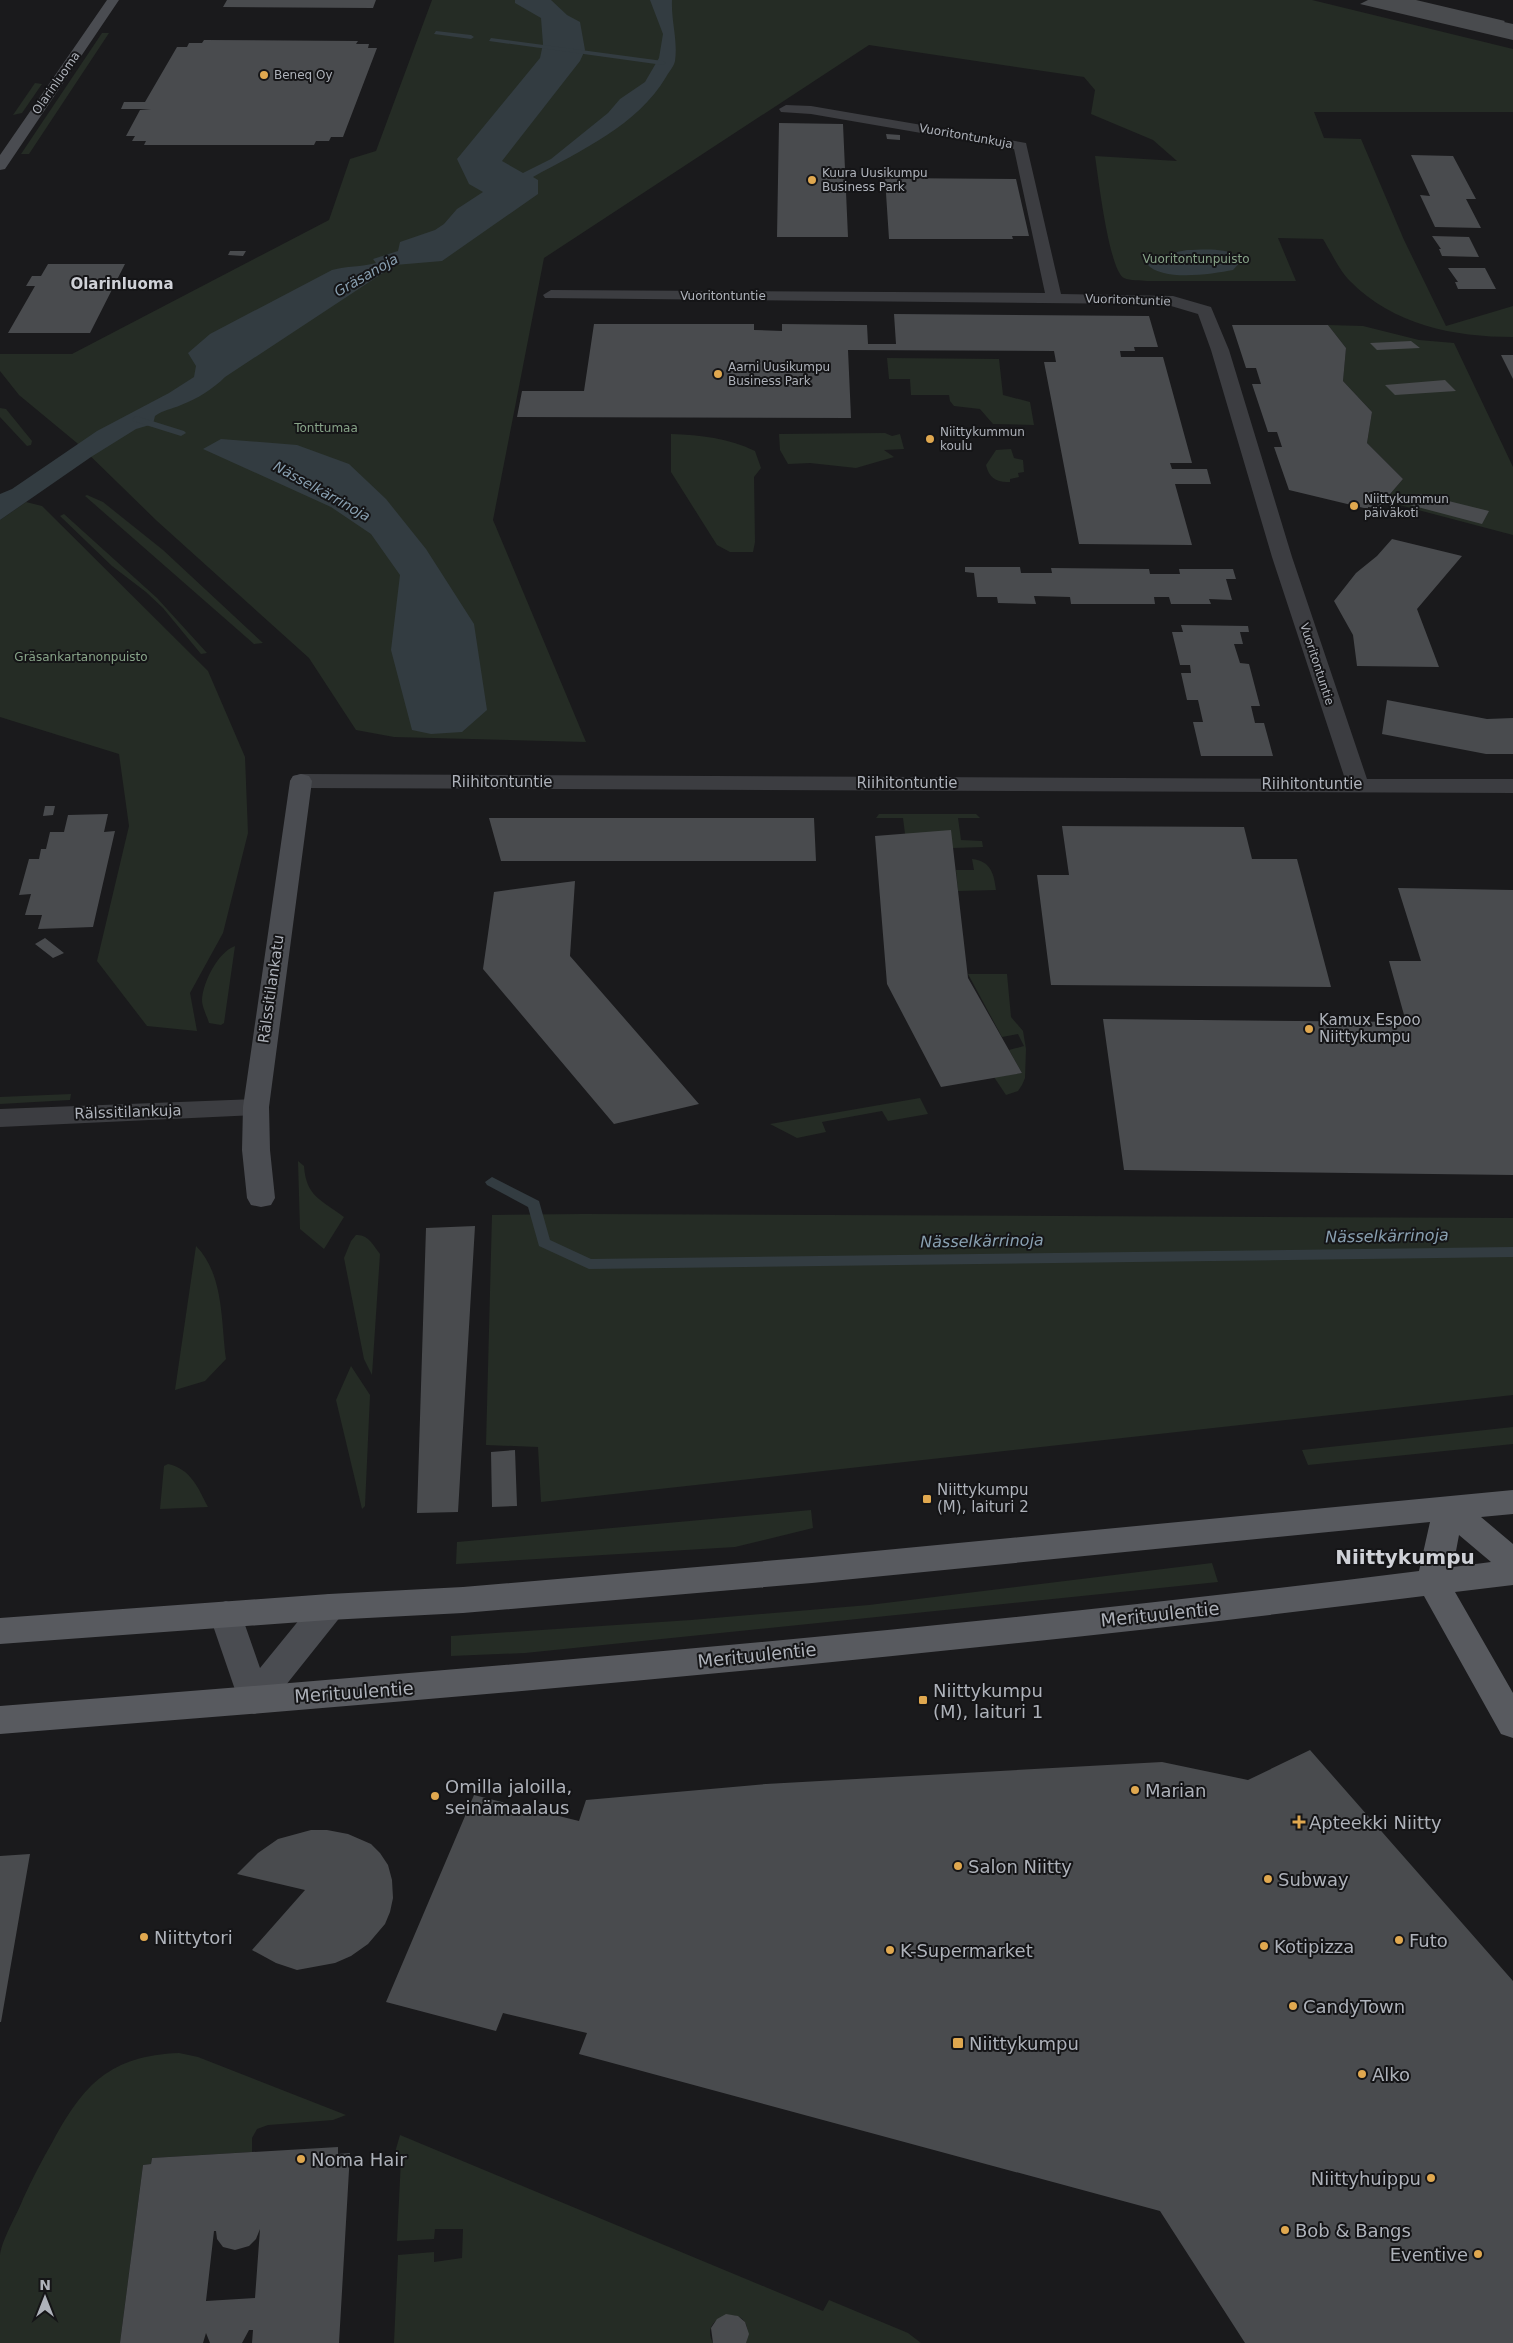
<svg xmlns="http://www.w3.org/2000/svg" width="1513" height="2343" font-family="'DejaVu Sans',sans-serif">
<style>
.green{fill:#252c25}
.water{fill:#333c41}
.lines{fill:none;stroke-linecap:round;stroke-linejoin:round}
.stream{fill:#333c41;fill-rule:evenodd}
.building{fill:#494b4e;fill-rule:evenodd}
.minor{fill:#3c3d41;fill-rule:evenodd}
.secondary{fill:#4a4c51;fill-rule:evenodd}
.primary{fill:#585a5f;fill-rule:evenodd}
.poi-dot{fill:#e0a84f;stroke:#151517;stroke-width:2}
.labels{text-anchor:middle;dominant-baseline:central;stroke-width:4;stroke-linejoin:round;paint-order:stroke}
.far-poi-label{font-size:12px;fill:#aeb2ba;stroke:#151517;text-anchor:start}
.far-street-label{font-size:12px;fill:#aeb2ba;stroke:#151517}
.far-park-label{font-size:12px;fill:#87a388;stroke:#151517}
.far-water-label{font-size:14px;font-style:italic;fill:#89a0b1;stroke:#151517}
.far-quarter-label{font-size:15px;font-weight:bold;fill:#cfd1d7;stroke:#151517}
.street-label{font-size:15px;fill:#aeb2ba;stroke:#151517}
.poi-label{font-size:15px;fill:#aeb2ba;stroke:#151517;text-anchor:start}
.water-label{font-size:16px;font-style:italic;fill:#89a0b1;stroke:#151517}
.near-street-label{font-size:18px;fill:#aeb2ba;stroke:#151517}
.near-poi-label{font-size:18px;fill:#aeb2ba;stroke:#151517;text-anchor:start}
.district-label{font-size:20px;font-weight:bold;fill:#cfd1d7;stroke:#151517}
</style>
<rect width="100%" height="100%" fill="#1a1a1c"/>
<path class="green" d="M432 0H1312L1513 49V112H1314L1324 138 1361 139 1404 240 1446 326 1513 306V337C1454 337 1393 325 1350 281 1339 270 1331 252 1323 239L1278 238 1296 281H1147C1140 280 1130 281 1124 278 1109 271 1098 175 1095 156L1177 161 1153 140 1091 114 1095 90 1084 77 869 45 544 258 493 520 586 742 394 737 356 730 309 658 157 521 77 443 19 395 0 371V354H72L329 220 350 159 376 151Z
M102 33H109L29 154H21Z
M35 83 42 84 22 113 13 115Z
M1328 325 1363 326 1419 340 1454 343 1513 467V535L1384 501 1403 479 1367 443 1372 412 1343 381 1346 348Z
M887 358 999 359 1003 395 1030 402 1034 425 993 424 980 409 954 406 950 401 949 395H911L910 379H889Z
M0 408 6 409 32 441 31 445 27 446 0 417Z
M885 433 892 436 900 434 904 449 884 450 894 457 856 468 810 463 788 464 780 450 779 434Z
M671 434C701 435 728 438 755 451L761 468 754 477 755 542 753 552H730L717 545 671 472Z
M1011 449 1014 458 1023 460 1024 472 1018 473 1019 477 1010 479V482C997 483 989 478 986 465L996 450Z
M87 495 103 502 163 550 263 643 254 644 85 496Z
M26 502 42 506 208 671 245 757 248 833 223 933 190 993 197 1031 147 1026 97 961 129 826 119 754 0 717V520Z
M64 514 157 598 207 653 201 654 163 608 146 592 112 566 60 516Z
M879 814H976L980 818H958L961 840 982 841 983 847 953 848 905 834 903 818H876Z
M972 859C991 861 994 874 996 890L958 891 956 870H974Z
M235 946 224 1023 221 1025 209 1023C207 1016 202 1007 202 1000 203 982 218 952 235 946Z
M968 974H1007L1011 1017 1023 1031 1026 1049 1025 1078 1022 1085 1018 1091 1006 1095 994 1077 1022 1073 1009 1050 1024 1046 1018 1034 1002 1037Z
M71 1094 70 1100 0 1104V1097Z
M920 1098 928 1114 888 1121 882 1111 822 1122 826 1132 797 1138 770 1124Z
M298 1161 304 1166C306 1197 322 1200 344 1217L324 1249 300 1229Z
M584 1214 1513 1218V1395L541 1502 538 1447 486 1445 492 1215Z
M356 1235C368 1234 373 1245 380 1254L372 1375 364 1359 344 1258 351 1241Z
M196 1246C224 1274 221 1322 226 1359L205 1381 175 1390Z
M351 1366 370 1395 365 1506 362 1509 336 1400Z
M1513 1427V1444L1308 1465 1302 1450Z
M168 1464C191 1469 198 1488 208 1507L160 1509 164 1466Z
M811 1510 813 1528 735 1547 456 1564 457 1542Z
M1212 1563 1218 1582 525 1653 451 1656V1636L691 1620 869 1605Z
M179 2053 198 2057 346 2115 333 2120 268 2125 257 2129 252 2138V2152L152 2158 151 2164 143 2165 120 2343H0C0 2315 0 2283 0 2255 2 2239 17 2215 23 2199 32 2179 42 2160 53 2141 84 2084 110 2056 179 2053Z
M400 2135 823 2311 829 2300 908 2333 921 2343H746C758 2299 696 2314 713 2343H394L398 2255 434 2252V2262L462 2258 463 2229H435L434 2239 397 2241 401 2159 394 2156Z"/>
<path class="water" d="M515 0H551L567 15 580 22 585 50 580 61 502 161 523 173 551 159 608 113 620 99 645 82 659 58 663 34 650 0H672C671 21 678 40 675 61 674 66 669 72 666 77 638 125 580 151 533 177L538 180V194L442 261 395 265 225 377C213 389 197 399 181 405 172 409 163 410 155 416L153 424 136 429 91 457 0 520V494L12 489 97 431 169 393 194 377 196 366 188 353 210 334 332 270C347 266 361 267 376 263L373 259 398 251 400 242 435 230 444 224 457 209 483 192 469 184 457 159 540 58 543 44 541 18 515 3Z
M1187 250C1203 250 1232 246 1241 261L1233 270C1212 274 1162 282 1147 264L1157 256Z
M221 439 297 445 349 464 386 499 426 549 474 624 487 710 462 732 431 734 412 730 391 650 400 575 371 534 331 507 203 449Z"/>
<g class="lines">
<path class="stream" d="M436 31 471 35 474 37 471 39 434 34Z
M491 38 663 61 666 63 663 65 489 41Z
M136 416 184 431 186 433 181 436 133 421 132 419Z
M492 1177 539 1201 550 1240 591 1259 1513 1247V1257L589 1269 539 1246 528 1207 487 1185 485 1182Z"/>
</g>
<path class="building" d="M227 0H376L373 8 223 7Z
M1368 0H1416L1505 21 1504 22 1513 24V40L1360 4Z
M204 40 358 41 356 44H369L368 48H377L343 137H331L329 141H316L314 145H144L146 141H132L135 136H126L140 110 151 109H121L124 102H154H145L177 47H187L189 43H202Z
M779 123 843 124 848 237H777Z
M886 134 900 135V140L887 139Z
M1411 155 1453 156 1476 199H1466L1481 228 1435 227 1420 195 1430 196Z
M885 178 1016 179 1029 236H1012L1013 239H889Z
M1432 236 1469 237 1479 257 1442 256 1439 249H1441Z
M230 251H246L243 256 228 255Z
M48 264H125L90 333H8L35 286H26L32 276H41Z
M1448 268H1485L1496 289H1458L1455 282H1458Z
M894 314 1149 316 1158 347H1134L1135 351H1120L1121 357H1163L1192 463H1170L1172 469H1207L1211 484H1175L1192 545 1079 544 1044 362H1056L1054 351 848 350 851 418 517 417 522 391H584L594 324H754V330L782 331V324L867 325 868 344H896Z
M1232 325H1328L1346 348 1343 381 1372 412 1367 443 1403 479 1378 508 1368 507V509L1289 490 1274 447H1282L1277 432H1268L1252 384H1261L1256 368H1246Z
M1411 341 1420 348 1377 350 1370 343Z
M1501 355H1513V379Z
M1445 380 1456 391 1395 395 1385 385Z
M1420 494 1489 511 1482 524 1410 505Z
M1392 539 1462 556 1417 609 1439 667 1357 666 1353 635 1334 601 1356 573 1377 556Z
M965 567H1020L1021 573H1052L1051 568 1149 569 1150 574H1180L1179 569H1233L1236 579H1226L1232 600 1209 599 1211 604H1171L1169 597H1154L1155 604H1071L1070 597 1034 596 1036 604 998 603 997 597H977L974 573 965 572Z
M1181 625 1248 626 1249 632H1240L1243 644H1234L1240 663 1249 664 1260 706H1251L1255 723H1264L1273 756H1201L1193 722H1203L1198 700H1187L1181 673H1191L1190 665H1180L1172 632H1183Z
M1387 700 1487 719 1513 718V754H1486L1382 734Z
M45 806H55L53 815 43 816Z
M108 814 104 832 115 831 93 927 38 929 42 915H25L31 894 19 895 29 859H39L41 849H46L50 832H64L68 815Z
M489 818H814L816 861H501Z
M1062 826 1244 827 1252 859H1297L1331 987 1051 985 1037 875H1069Z
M951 830 968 978 1022 1073 941 1087 887 984 875 836Z
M575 881 570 956 699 1104 614 1124 483 969 494 892Z
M1398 888 1513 890V1175L1124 1170 1103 1019 1406 1022 1389 961H1421Z
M45 938 64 953 53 958 35 944Z
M475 1226 458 1512 417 1513 426 1228Z
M515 1450 517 1506 492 1507 491 1452Z
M1310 1750 1513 1981V2343H1245L1160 2211 579 2054 587 2033 503 2013 496 2031 386 2002 474 1795 579 1821 586 1800 766 1784 1162 1762 1248 1780Z
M311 1830H327L348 1834 371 1844 380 1853 388 1865 392 1880 393 1898 390 1912 385 1924 368 1944 351 1956 335 1963 297 1970 276 1963 252 1950 305 1890 237 1874 258 1853 278 1839Z
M30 1854 1 2022H0V1856Z
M338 2147V2154L350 2153 339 2343H252L253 2330H249L242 2343H210L206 2333 203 2343H120L143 2165 151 2164 152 2158ZM260 2229 255 2298 206 2301 214 2231H216L217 2239 223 2247 235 2250 249 2246 256 2239Z
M726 2314 738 2316 745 2322 749 2334 746 2343H713L711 2328 717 2319Z"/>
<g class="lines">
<path class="minor" d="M786 105 811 106 1026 143 1061 294 1173 296 1211 307 1229 350 1292 557 1367 779H1513V793L301 788 293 786 290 781 293 776 301 774 1345 779 1272 557 1211 350 1198 314 1171 306 1141 304 545 298 543 295 551 290 1045 293 1014 149 811 114 781 112 779 109Z
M256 1099 265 1101 269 1107 265 1113 256 1115 0 1127V1109Z"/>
<path class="secondary" d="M107 0H119L5 169 0 170V155Z
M301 774 309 776 312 781 269 1107 270 1150 275 1198 271 1205 261 1207 251 1205 247 1198 242 1150 243 1107 290 781 293 776Z
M329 1594 341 1598 346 1607 341 1616 266 1710 254 1714 242 1710 209 1614 214 1605 226 1601 238 1605 260 1668 317 1598Z"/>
<path class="primary" d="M1513 1490V1514L1481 1517 1513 1544V1585L1455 1592 1513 1693V1738L1501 1734 1424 1596C951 1656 475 1697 0 1734V1706C474 1669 948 1630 1419 1571L1430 1522 812 1583 463 1613 329 1620 0 1644V1618L329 1594 463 1587 812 1557ZM1459 1535 1491 1562 1453 1567Z"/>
</g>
<g class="poi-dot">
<circle cx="264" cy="75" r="5"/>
<circle cx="812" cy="180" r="5"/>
<circle cx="718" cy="374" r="5"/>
<circle cx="930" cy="439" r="5"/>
<circle cx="1354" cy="506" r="5"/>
<circle cx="1309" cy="1029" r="5"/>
<rect x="922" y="1494" width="10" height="10" rx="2.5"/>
<rect x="918" y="1695" width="10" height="10" rx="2.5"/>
<circle cx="1135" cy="1790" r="5"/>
<circle cx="435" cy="1796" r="5"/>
<path d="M1296.5 1814.5h5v5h5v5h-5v5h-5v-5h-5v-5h5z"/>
<circle cx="958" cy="1866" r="5"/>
<circle cx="1268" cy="1879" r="5"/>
<circle cx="144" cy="1937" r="5"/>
<circle cx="1399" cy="1940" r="5"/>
<circle cx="1264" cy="1946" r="5"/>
<circle cx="890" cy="1950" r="5"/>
<circle cx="1293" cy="2006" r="5"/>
<rect x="952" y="2037" width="12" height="12" rx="2.5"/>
<circle cx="1362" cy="2074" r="5"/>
<circle cx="301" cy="2159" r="5"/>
<circle cx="1431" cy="2178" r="5"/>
<circle cx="1285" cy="2230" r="5"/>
<circle cx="1478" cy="2254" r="5"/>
</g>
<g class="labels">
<g class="far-poi-label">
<text x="274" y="75">Beneq Oy</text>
<text x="822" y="173">Kuura Uusikumpu<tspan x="822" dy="14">Business Park</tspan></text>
<text x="728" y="367">Aarni Uusikumpu<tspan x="728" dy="14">Business Park</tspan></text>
<text x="940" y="432">Niittykummun<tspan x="940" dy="14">koulu</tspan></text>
<text x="1364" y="499">Niittykummun<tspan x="1364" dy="14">päiväkoti</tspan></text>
</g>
<g class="far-street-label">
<text transform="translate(56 83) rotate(-55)">Olarinluoma</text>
<text transform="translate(966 136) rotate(10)">Vuoritontunkuja</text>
<text x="723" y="296">Vuoritontuntie</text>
<text transform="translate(1128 300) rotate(2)">Vuoritontuntie</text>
<text transform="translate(1317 664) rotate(72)">Vuoritontuntie</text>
</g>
<g class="far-park-label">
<text x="1196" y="259">Vuoritontunpuisto</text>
<text x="326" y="428">Tonttumaa</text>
<text x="81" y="657">Gräsankartanonpuisto</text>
</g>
<g class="far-water-label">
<text transform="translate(366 275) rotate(-30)">Gräsanoja</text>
<text transform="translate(322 491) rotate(29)">Nässelkärrinoja</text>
</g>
<g class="far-quarter-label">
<text x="122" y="284">Olarinluoma</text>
</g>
<g class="street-label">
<text x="502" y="782">Riihitontuntie</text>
<text x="907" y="783">Riihitontuntie</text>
<text x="1312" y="784">Riihitontuntie</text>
<text transform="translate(271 989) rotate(-82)">Rälssitilankatu</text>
<text transform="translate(128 1112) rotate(-2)">Rälssitilankuja</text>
</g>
<g class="poi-label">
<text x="1319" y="1020">Kamux Espoo<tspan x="1319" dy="17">Niittykumpu</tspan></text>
<text x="937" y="1490">Niittykumpu<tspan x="937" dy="17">(M), laituri 2</tspan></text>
</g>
<g class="water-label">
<text transform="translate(1387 1236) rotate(-1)">Nässelkärrinoja</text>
<text transform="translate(982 1241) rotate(-1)">Nässelkärrinoja</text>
</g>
<g class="near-street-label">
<text transform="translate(1160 1614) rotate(-6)">Merituulentie</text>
<text transform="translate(757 1655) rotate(-6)">Merituulentie</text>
<text transform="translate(354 1692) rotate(-4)">Merituulentie</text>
</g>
<g class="near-poi-label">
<text x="933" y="1690">Niittykumpu<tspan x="933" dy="21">(M), laituri 1</tspan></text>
<text x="445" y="1786">Omilla jaloilla,<tspan x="445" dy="21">seinämaalaus</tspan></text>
<text x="1145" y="1790">Marian</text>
<text x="1309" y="1822">Apteekki Niitty</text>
<text x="968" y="1866">Salon Niitty</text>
<text x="1278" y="1879">Subway</text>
<text x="154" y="1937">Niittytori</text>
<text x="1409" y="1940">Futo</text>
<text x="1274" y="1946">Kotipizza</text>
<text x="900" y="1950">K-Supermarket</text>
<text x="1303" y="2006">CandyTown</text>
<text x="969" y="2043">Niittykumpu</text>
<text x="1372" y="2074">Alko</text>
<text x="311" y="2159">Noma Hair</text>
<text x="1421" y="2178" text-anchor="end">Niittyhuippu</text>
<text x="1295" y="2230">Bob &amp; Bangs</text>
<text x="1468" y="2254" text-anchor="end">Eventive</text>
</g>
<g class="district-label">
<text x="1405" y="1557">Niittykumpu</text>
</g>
</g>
<g transform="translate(45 2298)" stroke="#151517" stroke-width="4" paint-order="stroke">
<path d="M0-4L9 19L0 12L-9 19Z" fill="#aeb2ba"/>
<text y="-8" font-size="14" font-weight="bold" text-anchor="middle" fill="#aeb2ba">N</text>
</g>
</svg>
